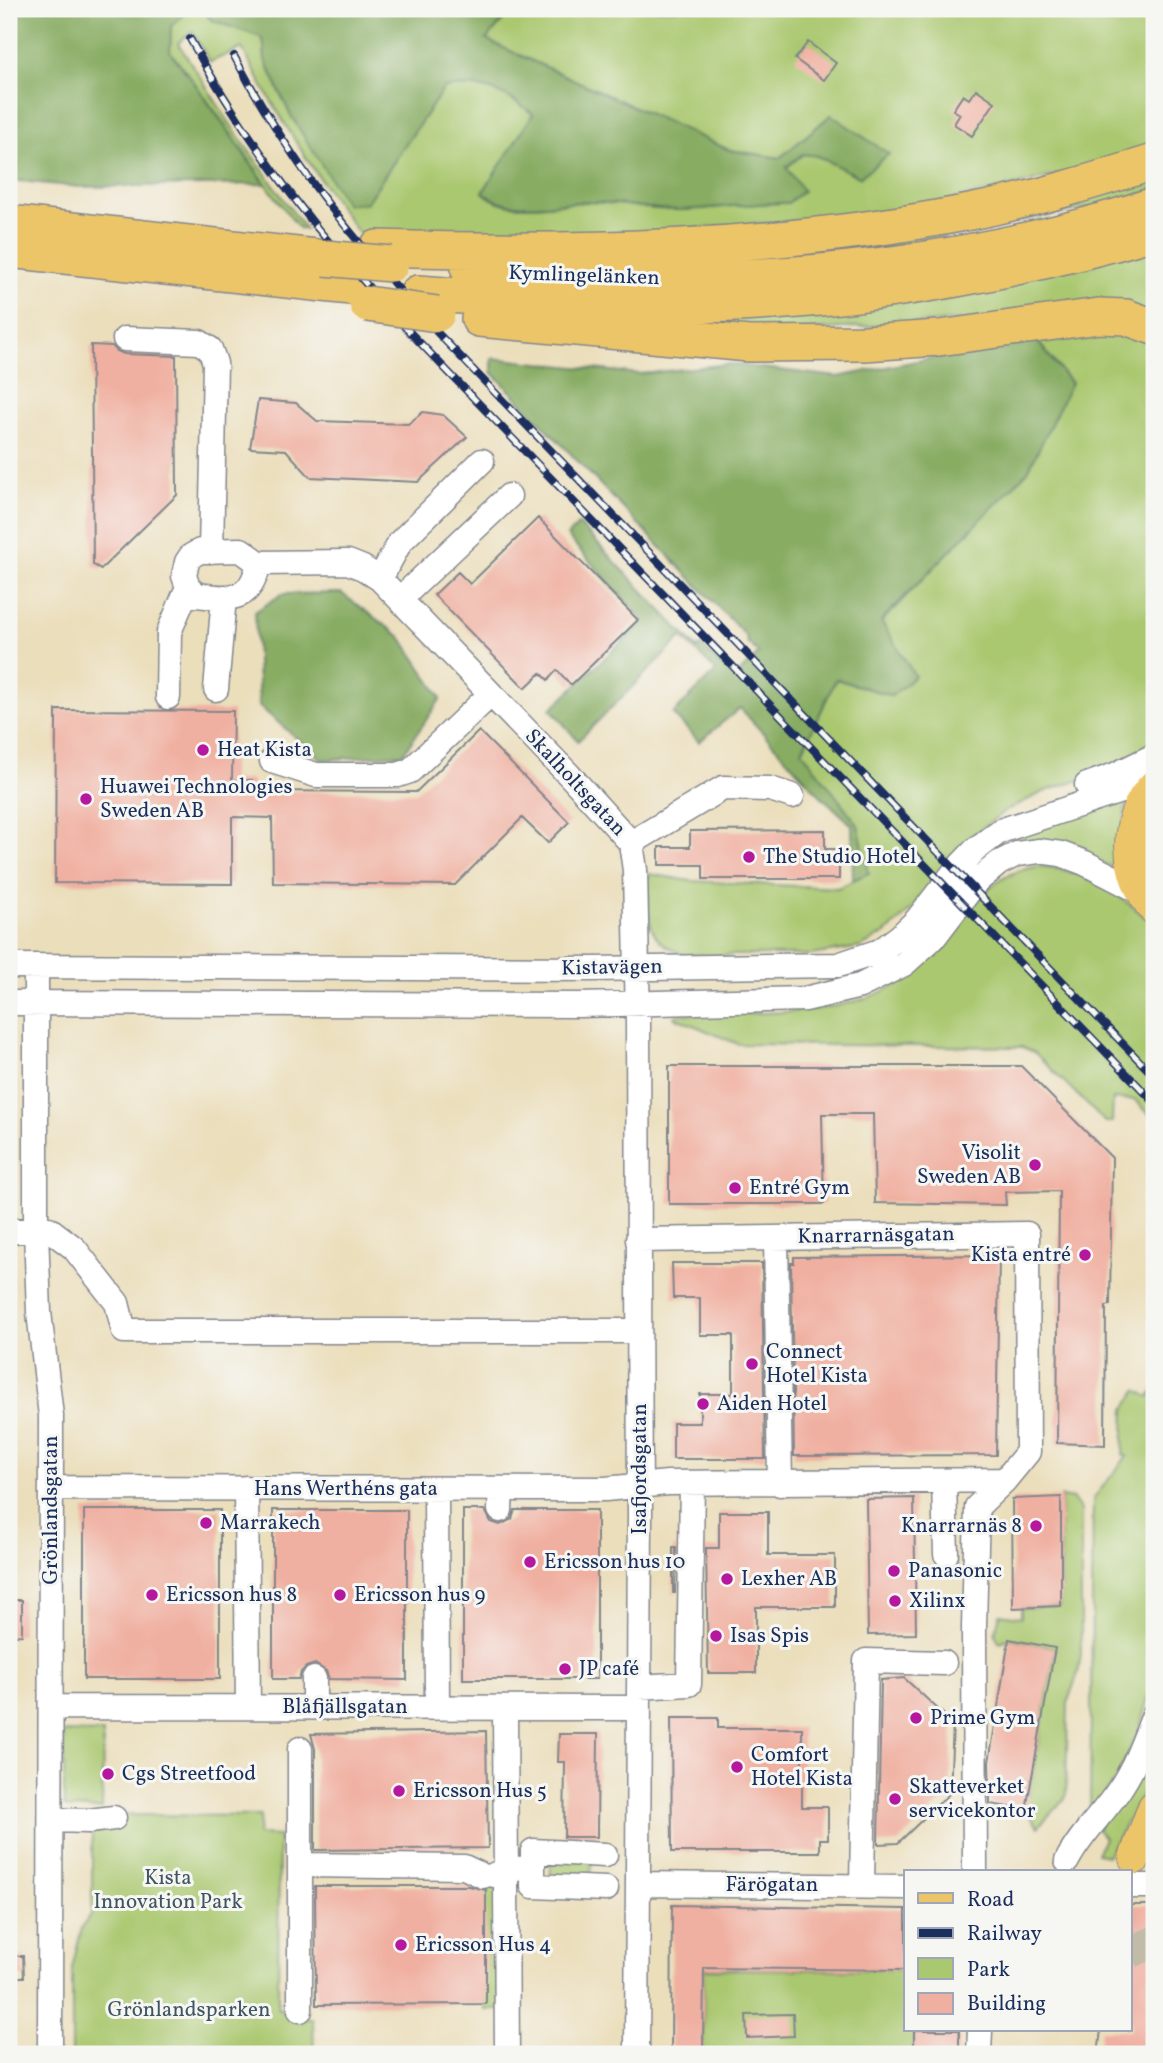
<svg xmlns="http://www.w3.org/2000/svg" width="1163" height="2063" font-family="Vollkorn,serif">
<style>
.green{fill:#aac86f;stroke:#627c66;stroke-width:2}
.forest{fill:#87ac62;stroke:#516e60;stroke-width:2}
.building{fill:#f0b0a1}
.lines{fill:none;stroke-linecap:round;stroke-linejoin:round}
.major-tunnel{stroke:#c1bba8;stroke-width:32;stroke-dasharray:32 16;stroke-linecap:butt}
.minor-casing{stroke:#83868c;stroke-width:27}
.major-casing{stroke:#83868c;stroke-width:34}
.highway-casing{stroke:#83868c;stroke-width:38}
.minor{stroke:#fff;stroke-width:24}
.major{stroke:#edc569;stroke-width:32}
.highway{stroke:#edc569;stroke-width:35}
.rail-casing{stroke:#1b2f5e;stroke-width:8}
.rail{stroke:#f6f6f2;stroke-width:5;stroke-dasharray:16;stroke-linecap:butt}
.highway-bridge-casing{stroke:#83868c;stroke-width:38;stroke-linecap:butt}
.highway-bridge{stroke:#edc569;stroke-width:35}
.poi-dot{fill:#b5179e;stroke:#f6f6f2;stroke-width:2.5}
.labels{text-anchor:middle;dominant-baseline:central;stroke-width:6;stroke-linejoin:round;paint-order:stroke}
.street-label{font-size:21px;fill:#1b2f5e;stroke:#f6f6f2}
.poi-label{font-size:21px;fill:#1b2f5e;stroke:#f6f6f2;text-anchor:start}
.park-label{font-size:21px;fill:#3f5562;stroke:#f6f6f2}
</style>
<rect width="100%" height="100%" fill="#f6f6f2"/>
<filter id="ink" filterUnits="userSpaceOnUse"><feTurbulence type="fractalNoise" baseFrequency=".0143" numOctaves="2"/><feDisplacementMap in="SourceGraphic" scale="14" xChannelSelector="R" yChannelSelector="G"/><feConvolveMatrix kernelMatrix="1 2 1 2 8 2 1 2 1" color-interpolation-filters="sRGB"/></filter>
<filter id="wash" filterUnits="userSpaceOnUse"><feTurbulence type="fractalNoise" baseFrequency=".00686" numOctaves="4" result="noise"/><feDisplacementMap in="SourceGraphic" scale="28" xChannelSelector="R" yChannelSelector="G"/><feGaussianBlur stdDeviation="1.57" result="paint"/><feColorMatrix in="noise" values="0 0 0 0 0 0 0 0 0 0 0 0 0 0 0 0 0 1.4 0 .05"/><feComposite in="paint" operator="in"/></filter>
<g filter="url(#wash)">
<rect width="100%" height="100%" fill="#ebdebb"/>
<path class="green" d="M189 9 204 11 211 20 261 37 264 44 265 60 290 114 314 151 366 203 444 88C484 82 502 91 534 114L483 192C506 216 554 202 585 202 617 201 649 211 681 210 717 209 752 202 788 203L786 168 803 154 817 155 859 177 831 115 780 158 729 150 486 40 513 9H1154V144L1094 165 1015 186 918 207 824 219 587 237 360 235C316 176 276 113 242 48L210 62 192 31 178 43 236 133 305 229H300C254 172 217 108 170 52L171 26Z
M1154 171V190L1108 204 889 248 780 260 687 254Z
M1154 247V316L1013 317 750 334 678 319Z
M1122 332 1154 343V748L1121 766 1043 792 1005 811 972 836 909 912 886 933 861 947 811 955H687C641 942 649 914 649 874L691 881 838 888 868 873 858 825 802 752 836 679 892 696 881 622 1028 471 1034 337Z
M1126 799 1121 868 1020 845 1015 835Z
M1154 810V887C1147 859 1139 836 1154 810Z
M1039 866C1084 869 1122 895 1154 925V1119L1135 1100 1113 1099 1112 1122H1105L1034 1052 1022 1047 738 1044 674 1017 678 1014C744 1013 842 1019 899 983 915 973 932 960 944 945 976 906 983 876 1039 866Z
M1137 1390 1149 1397 1154 1390V1677L1139 1730 1117 1778 1090 1814 1093 1499 1127 1456 1123 1455 1125 1409Z
M1061 1497 1073 1499 1081 1510V1655L1078 1673 1068 1701 1066 1797 1038 1827 1026 1810 1055 1648 1009 1639 999 1642 995 1634 1000 1614 1021 1617V1608L1061 1606Z
M64 1732 103 1733 102 1809 68 1808 64 1806Z
M1154 1732V1759L1149 1777 1138 1803 1107 1856 1097 1854 1104 1838 1097 1829Z
M121 1815 260 1816 258 1835 279 1836 278 2008 313 2020 314 2054H72V1968L82 1927 92 1913V1824Z
M550 1858 592 1859 590 1884 551 1885Z
M507 1869V2010H485L483 1876Z
M704 1969 906 1970V2030H914V2054H703Z"/>
<path class="forest" d="M9 9H189L171 26 170 52 191 78 265 184 80 187 9 180Z
M194 9H513L486 40 729 150 780 158 831 115 889 154 860 177 817 156 803 154 786 167 803 191 788 203C752 202 717 209 681 210 649 211 617 201 585 202 553 202 509 215 483 192L533 114C504 91 482 82 444 88L366 203 346 204 290 114 265 60 264 44 261 37 211 20 204 11Z
M1034 337 1071 383 1028 471 881 621 915 676 892 696 836 679 802 751 858 825 869 873 853 880 852 825 816 791 740 708 699 742 673 714 716 671 682 637 578 741 551 709 644 621 567 536 579 524 697 648 701 646 735 677 759 653 747 642 746 636 492 372V358L639 374 728 364 838 377Z
M341 593 401 637 441 698 403 754 322 760 259 706 255 612 282 594Z"/>
<g id="blocks">
<path class="building" d="M808 42 836 63 824 80 795 59Z
M976 89 995 102 972 136 954 124 960 114 953 110 963 95 969 99Z
M91 345 112 346 117 351 124 354 176 356 177 495 101 569 93 565Z
M258 400 296 403 317 421 408 424 423 412 443 415 467 437 418 482 310 477 286 450 250 448Z
M538 518 638 620 571 685 557 670 548 680 541 673 525 688 434 595 458 572 470 584Z
M56 710 233 711 232 780H252V791L416 792 479 731 569 822 548 843 522 818 455 885 273 883 272 818 232 817V884L55 883Z
M825 830V849H839V879H703V865H659V847H690V831Z
M669 1066H1021L1112 1158 1110 1305 1106 1306 1105 1445 1057 1443 1059 1191 1005 1192 1006 1205 875 1203 873 1114H822L824 1204H669Z
M999 1255 996 1455 794 1456 791 1263H794V1257Z
M672 1263H762L765 1459H673V1423H700V1394H733V1335H700V1298H673Z
M1061 1497V1606L1013 1608 1012 1499Z
M914 1498 916 1634 868 1635 866 1499Z
M84 1510H220V1679H84Z
M273 1510H407V1680L329 1679 326 1671 315 1664 306 1667 301 1672 299 1679H273Z
M463 1510H485L491 1522 500 1525 512 1519 515 1510H597V1679H463Z
M719 1512H768V1555H835V1607H756V1673H708L706 1548H719Z
M673 1547H676L675 1593H673Z
M9 1600H22V1635L9 1636Z
M1009 1639 1055 1648 1026 1810 990 1804 989 1762Z
M904 1678 953 1723 950 1793 898 1843 878 1844 881 1680Z
M671 1718H718V1728H802V1807H828V1839H820V1852H672Z
M486 1731 488 1848 315 1850V1749L311 1734Z
M559 1734H598L597 1837H564L565 1762H558Z
M315 1886H469L486 1890V2004L316 2005Z
M672 1905 906 1909V1970L704 1968 703 2054H671Z
M1130 1905H1154V2054H1098L1101 2030H1130Z
M9 1956H23L24 1977H9Z
M793 2014 794 2036 747 2038 746 2015Z
M914 2030H959V2054H914Z"/>
</g>
</g>
<g filter="url(#ink)">
<use href="#blocks" fill-opacity="0" stroke="#83868c" stroke-width="2"/>
<g class="lines">
<path class="major-tunnel" d="M1139 1931 1154 1966"/>
<g class="minor-casing">
<path id="minor" d="M125 339 199 342 210 349 215 363 211 551
M259 563C250 603 232 599 197 595L188 587 184 576 187 562 191 556 200 551 241 550 259 563 348 562 363 568 380 579 572 778 631 843 635 870 638 1023 640 1515 637 2054
M380 579 400 542 482 461
M400 599 509 496
M216 689 224 597
M168 697 169 632 188 587
M272 761 316 775H398L410 771 491 694
M1087 785 1115 775 1154 756
M631 843 723 788 770 789 792 796
M9 966 593 969 838 965 880 951 899 937 917 920 956 870 975 850 1000 831 1154 780
M36 966V1231L39 1312 51 1416 50 2054
M9 1003 580 1005 805 999 860 986 904 964 935 936 976 882 999 863 1017 854 1039 851 1061 854 1085 863 1143 893
M9 1231 49 1229 74 1248 117 1303 124 1331H639
M776 1238 780 1484
M638 1240 1027 1234 1028 1452 1005 1480 977 1507 974 1627 975 1872
M944 1482 946 1554
M51 1488 605 1489 668 1483 1005 1480
M246 1488 248 1707
M436 1489 437 1707
M500 1510 501 1489
M639 1687 689 1684 692 1483
M52 1707 638 1708
M314 1707V1679
M505 1708 507 2054
M51 1820 89 1821 114 1818
M1067 1861C1080 1835 1103 1814 1119 1790 1135 1767 1144 1741 1154 1715
M301 1865 464 1867 483 1876
M533 1868V1851L605 1855
M494 1875 507 1869 533 1868V1886L606 1889
M638 1884 906 1887
M862 1885 866 1661 944 1663
M1130 1886H1154
M300 2010V1749
M979 2054 980 2030"/>
</g>
<g class="major-casing">
<path id="major" d="M1154 786C1122 819 1125 874 1154 908
M1135 1858 1154 1807"/>
</g>
<g class="highway-casing">
<path id="highway" d="M9 223 325 258
M377 248C575 254 775 250 970 212 1032 200 1094 181 1154 162
M9 250 351 287
M469 270C698 291 935 277 1154 205
M418 293C531 301 645 309 758 303 893 295 1025 270 1154 232
M479 319 749 344 865 343 939 338 1099 316 1126 317 1154 327"/>
</g>
<use href="#minor" class="minor"/>
<use href="#major" class="major"/>
<use href="#highway" class="highway"/>
<g class="rail-casing">
<path id="rail" d="M190 39C227 106 270 169 318 229 344 260 372 290 399 321L1154 1102
M234 56C260 104 289 152 322 196 355 240 392 281 428 323L1154 1076"/>
</g>
<use href="#rail" class="rail"/>
<g class="highway-bridge-casing">
<path id="highway-bridge" d="M325 258 391 264
M367 304 437 314"/>
</g>
<use href="#highway-bridge" class="highway-bridge"/>
</g>
</g>
<g class="poi-dot">
<circle cx="203" cy="750" r="7"/>
<circle cx="86" cy="799" r="7"/>
<circle cx="749" cy="857" r="7"/>
<circle cx="1035" cy="1165" r="7"/>
<circle cx="735" cy="1188" r="7"/>
<circle cx="1085" cy="1255" r="7"/>
<circle cx="752" cy="1364" r="7"/>
<circle cx="703" cy="1404" r="7"/>
<circle cx="206" cy="1523" r="7"/>
<circle cx="1036" cy="1526" r="7"/>
<circle cx="530" cy="1562" r="7"/>
<circle cx="894" cy="1571" r="7"/>
<circle cx="727" cy="1579" r="7"/>
<circle cx="152" cy="1595" r="7"/>
<circle cx="340" cy="1595" r="7"/>
<circle cx="895" cy="1601" r="7"/>
<circle cx="716" cy="1636" r="7"/>
<circle cx="565" cy="1669" r="7"/>
<circle cx="916" cy="1718" r="7"/>
<circle cx="737" cy="1767" r="7"/>
<circle cx="108" cy="1774" r="7"/>
<circle cx="399" cy="1791" r="7"/>
<circle cx="895" cy="1799" r="7"/>
<circle cx="401" cy="1945" r="7"/>
</g>
<g class="labels">
<g class="street-label">
<text transform="translate(584 276) rotate(2)">Kymlingelänken</text>
<text transform="translate(575 783) rotate(47)">Skalholtsgatan</text>
<text transform="translate(612 968) rotate(-1)">Kistavägen</text>
<text transform="translate(876 1236) rotate(-1)">Knarrarnäsgatan</text>
<text transform="translate(640 1469) rotate(-90)">Isafjordsgatan</text>
<text x="346" y="1489">Hans Werthéns gata</text>
<text transform="translate(51 1510) rotate(-90)">Grönlandsgatan</text>
<text x="345" y="1707">Blåfjällsgatan</text>
<text x="772" y="1885">Färögatan</text>
</g>
<g class="poi-label">
<text x="217" y="750">Heat Kista</text>
<text x="100" y="787">Huawei Technologies<tspan x="100" dy="24">Sweden AB</tspan></text>
<text x="763" y="857">The Studio Hotel</text>
<text x="1021" y="1153" text-anchor="end">Visolit<tspan x="1021" dy="24">Sweden AB</tspan></text>
<text x="749" y="1188">Entré Gym</text>
<text x="1071" y="1255" text-anchor="end">Kista entré</text>
<text x="766" y="1352">Connect<tspan x="766" dy="24">Hotel Kista</tspan></text>
<text x="717" y="1404">Aiden Hotel</text>
<text x="220" y="1523">Marrakech</text>
<text x="1022" y="1526" text-anchor="end">Knarrarnäs 8</text>
<text x="544" y="1562">Ericsson hus 10</text>
<text x="908" y="1571">Panasonic</text>
<text x="741" y="1579">Lexher AB</text>
<text x="166" y="1595">Ericsson hus 8</text>
<text x="354" y="1595">Ericsson hus 9</text>
<text x="909" y="1601">Xilinx</text>
<text x="730" y="1636">Isas Spis</text>
<text x="579" y="1669">JP café</text>
<text x="930" y="1718">Prime Gym</text>
<text x="751" y="1755">Comfort<tspan x="751" dy="24">Hotel Kista</tspan></text>
<text x="122" y="1774">Cgs Streetfood</text>
<text x="909" y="1787">Skatteverket<tspan x="909" dy="24">servicekontor</tspan></text>
<text x="413" y="1791">Ericsson Hus 5</text>
<text x="415" y="1945">Ericsson Hus 4</text>
</g>
<g class="park-label">
<text x="168" y="1878">Kista<tspan x="168" dy="24">Innovation Park</tspan></text>
<text x="189" y="2010">Grönlandsparken</text>
</g>
</g>
<rect width="1163" height="2063" fill="none" stroke="#f6f6f2" stroke-width="35"/>
<rect x="904" y="1870" width="228" height="161" fill="#f6f6f2" stroke="#9ea6b7" stroke-width="2"/>
<rect x="918" y="1893" width="35" height="10" fill="#edc569" stroke="#9ea6b7" stroke-width="2"/>
<text x="967" y="1906" font-size="21" fill="#1b2f5e">Road</text>
<rect x="918" y="1928" width="35" height="10" fill="#1b2f5e" stroke="#9ea6b7" stroke-width="2"/>
<text x="967" y="1940" font-size="21" fill="#1b2f5e">Railway</text>
<rect x="918" y="1958" width="35" height="21" fill="#aac86f" stroke="#9ea6b7" stroke-width="2"/>
<text x="967" y="1976" font-size="21" fill="#1b2f5e">Park</text>
<rect x="918" y="1993" width="35" height="21" fill="#f0b0a1" stroke="#9ea6b7" stroke-width="2"/>
<text x="967" y="2010" font-size="21" fill="#1b2f5e">Building</text>
</svg>
